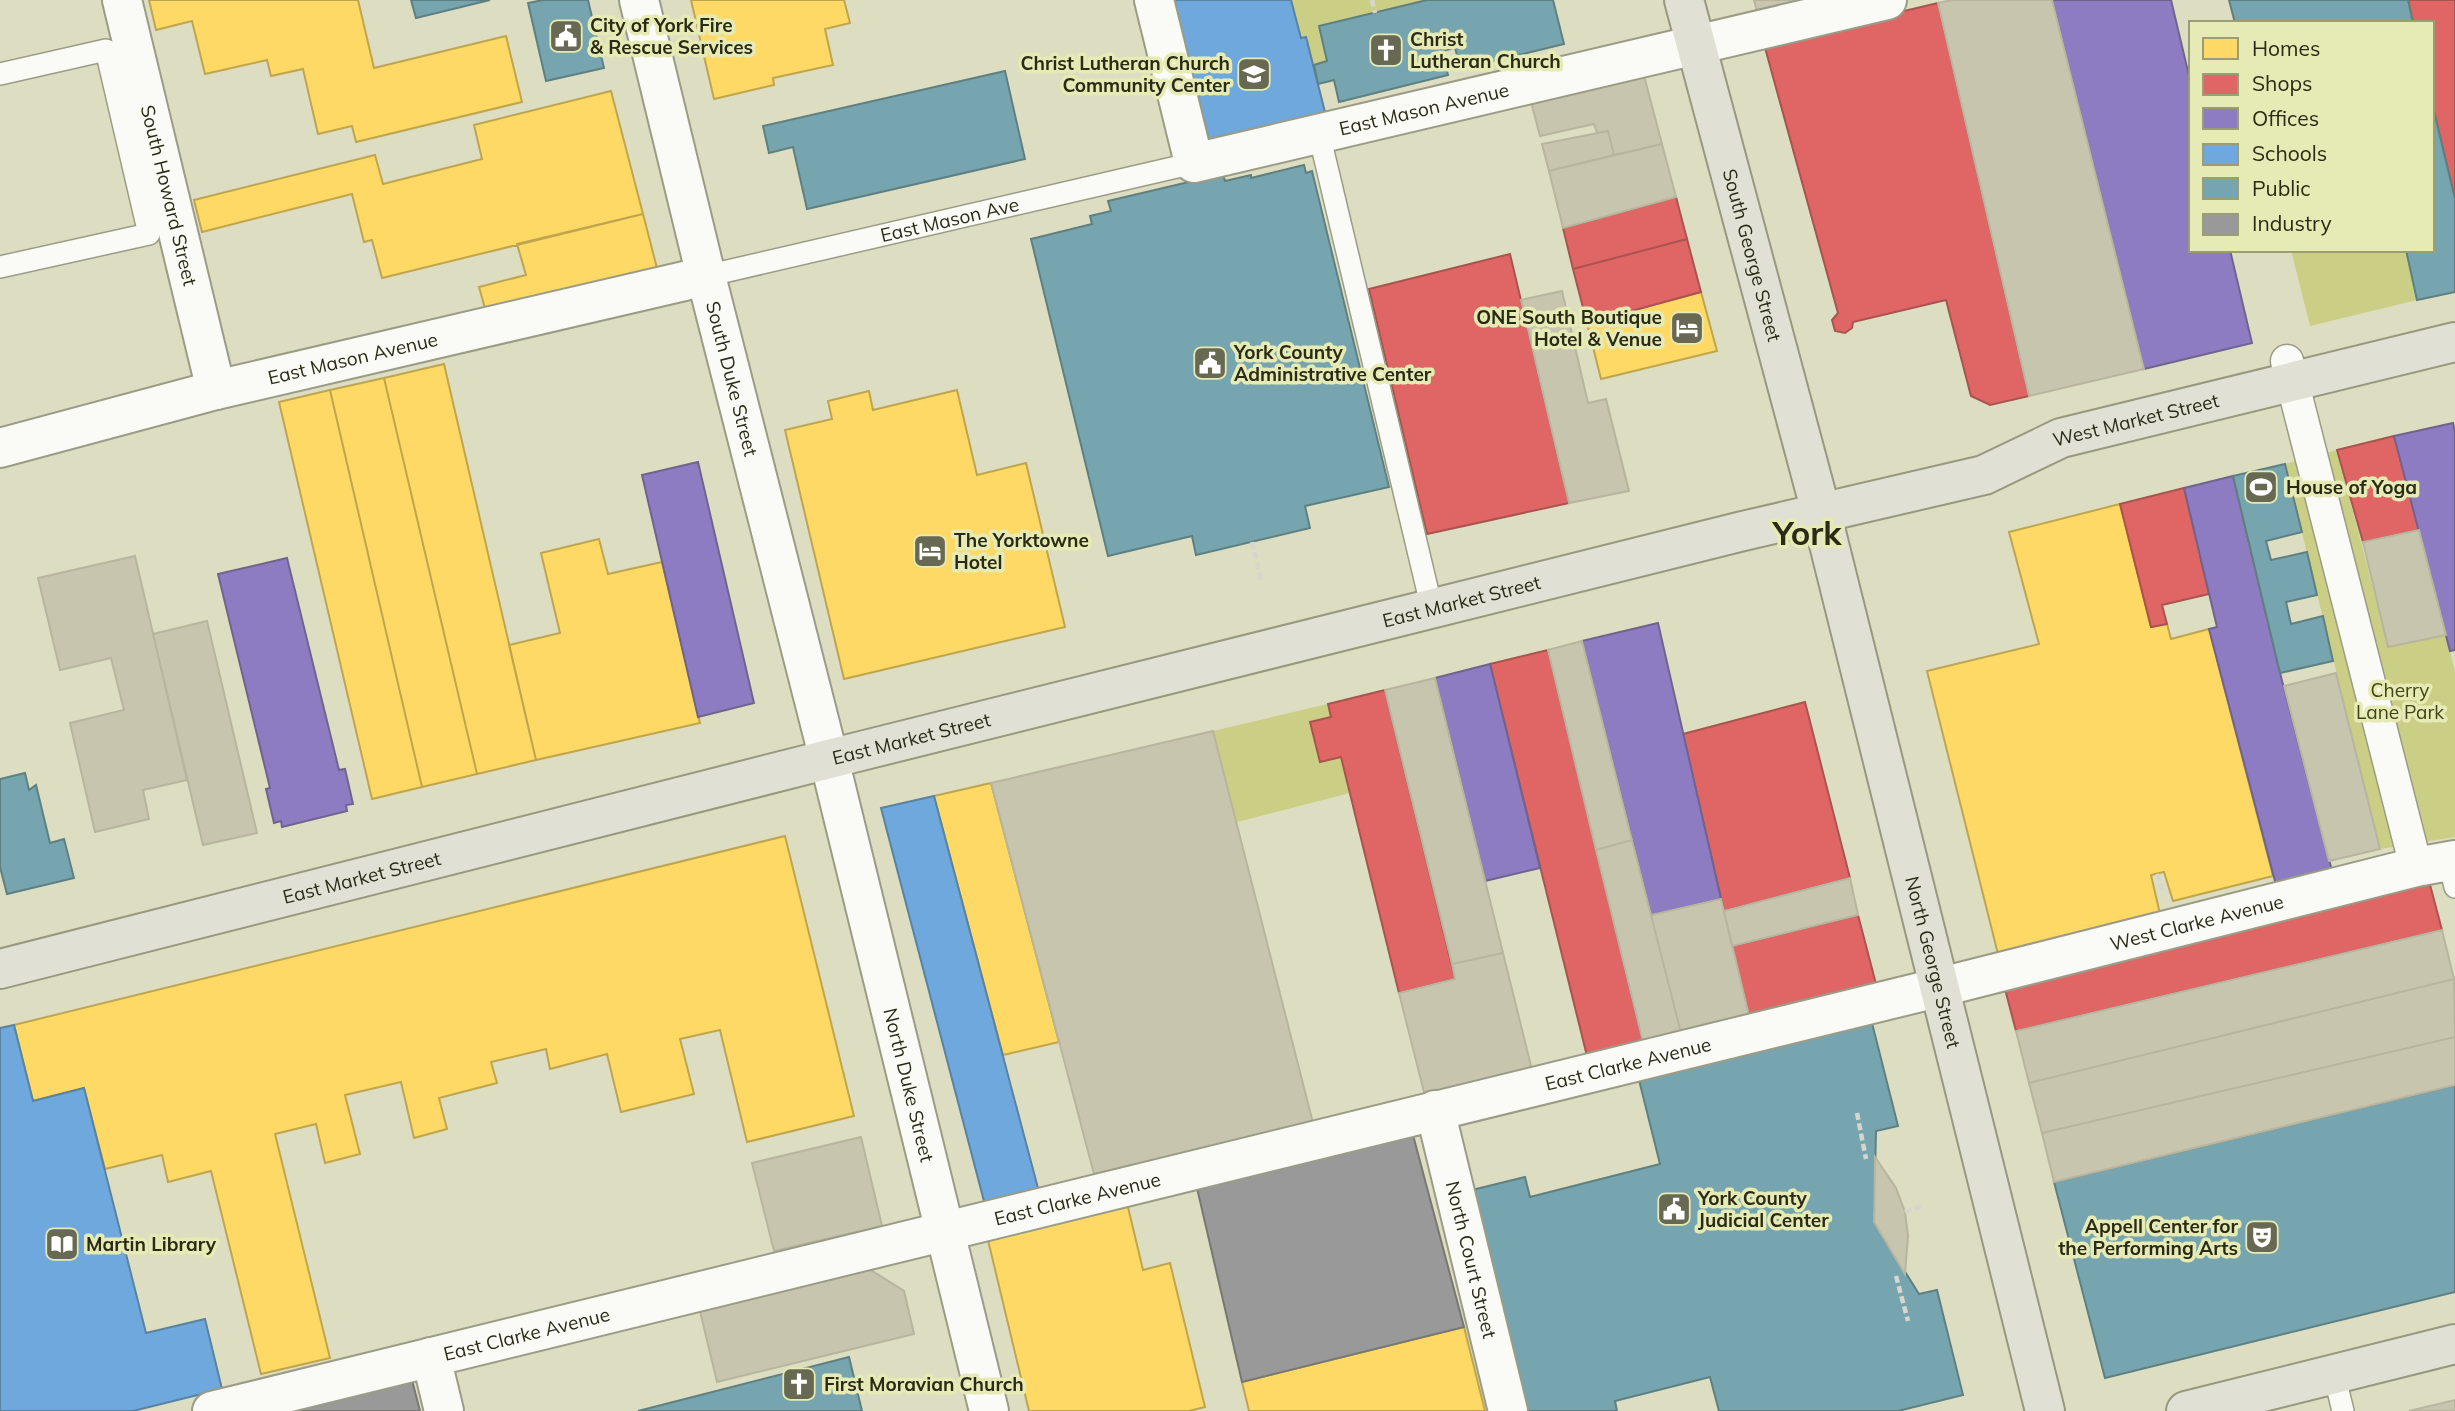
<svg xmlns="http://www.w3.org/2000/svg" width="2455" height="1411" font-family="Mulish,sans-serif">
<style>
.green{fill:#cbce85}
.homes{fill:#ffd966;stroke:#bfa54e;stroke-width:2}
.shops{fill:#e06666;stroke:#a9544e;stroke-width:2}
.offices{fill:#8e7cc3;stroke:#70648f;stroke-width:2}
.schools{fill:#6fa8dc;stroke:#5a82a1;stroke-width:2}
.public{fill:#76a5af;stroke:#5f8081;stroke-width:2}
.industry{fill:#999;stroke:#787872;stroke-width:2}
.building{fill:#c8c5af;stroke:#b8b59f;stroke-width:2}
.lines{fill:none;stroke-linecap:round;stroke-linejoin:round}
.service-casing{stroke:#9b9c86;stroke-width:24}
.pedestrian-casing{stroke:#9b9c86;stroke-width:35}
.minor-casing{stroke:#9b9c86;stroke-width:42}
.tertiary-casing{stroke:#9b9c86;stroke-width:42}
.primary-casing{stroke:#98987e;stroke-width:42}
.path{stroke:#d6d6ce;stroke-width:4.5;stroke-dasharray:7 3.5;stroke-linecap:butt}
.service{stroke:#fafaf6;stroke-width:21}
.pedestrian{stroke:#fafaf6;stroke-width:32}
.minor{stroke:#fafaf6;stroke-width:38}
.tertiary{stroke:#fafaf6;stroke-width:38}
.primary{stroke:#e0e0d5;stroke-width:38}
.labels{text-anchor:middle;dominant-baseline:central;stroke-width:7;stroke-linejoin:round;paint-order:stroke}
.poi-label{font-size:19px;font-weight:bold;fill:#2a2b16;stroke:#e6eab4;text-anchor:start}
.street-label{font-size:19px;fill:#2a2b16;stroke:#e6eab4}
.park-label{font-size:19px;fill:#424316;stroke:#e6eab4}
.town-label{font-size:33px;font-weight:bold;fill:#2a2b16;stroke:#e6eab4}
</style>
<rect width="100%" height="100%" fill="#dcddc1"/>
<path class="green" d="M1291 0H1427L1319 26 1327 61 1314 65 1306 37 1301 38Z
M2291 250H2406L2417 300 2310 326Z
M2337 450 2388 646 2446 635 2455 672V837L2380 849 2285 464Z
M1328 704 1331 717 1310 722 1320 762 1341 757 1350 793 1237 822 1213 731Z"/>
<path class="homes" d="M149 0H358L374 68 506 36 522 102 356 142 352 126 318 134 303 69 271 76 267 60 205 74 192 21 156 30Z
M691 0H844L850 23 825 29 833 65 773 78 774 85 714 99Z
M611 91 643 214 382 278 372 240 364 242 352 194 202 232 194 200 375 155 383 184 482 159 474 125Z
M643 214 659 276 488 319 479 287 526 275 517 244Z
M1701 292 1717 351 1601 379 1587 323Z
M444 364 536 760 477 774 384 378Z
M384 378 477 774 422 787 330 390Z
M330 390 422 787 372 799 279 402Z
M957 390 977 475 1026 463 1065 627 844 679 785 430 832 419 828 401 869 391 873 410Z
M2120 504 2151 627 2167 624 2171 639 2209 629 2273 876 2173 901 2164 872 2151 875 2160 914 1998 954 1927 671 2039 644 2009 532Z
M599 539 608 574 662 562 700 723 536 760 509 645 560 633 541 553Z
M991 783 1059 1042 1003 1055 934 796Z
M785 836 854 1116 747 1142 720 1030 680 1039 694 1094 621 1112 607 1054 550 1069 546 1049 491 1062 497 1083 439 1098 447 1129 414 1138 401 1082 345 1095 360 1154 325 1163 316 1124 275 1134 330 1358 261 1374 211 1171 168 1182 162 1155 105 1169 84 1088 33 1101 14 1025Z
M1127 1203 1143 1270 1170 1263 1205 1407 1189 1411H1029L987 1236Z
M1464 1327 1485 1411H1249L1242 1382Z"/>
<path class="shops" d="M2408 0H2455V199L2432 103V23H2413Z
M1938 3 2029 396 1990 405 1971 396 1946 300 1853 322 1852 328 1845 333 1835 331 1832 320 1838 313 1764 44Z
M1676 197 1687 239 1573 269 1563 228Z
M1687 239 1701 292 1587 323 1573 269Z
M1510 254 1569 503 1427 534 1369 289Z
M2394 436 2419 530 2363 542 2337 450Z
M2184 488 2209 594 2162 605 2167 624 2151 627 2120 504Z
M1548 650 1643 1042 1587 1056 1490 664Z
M1385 690 1455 979 1399 993 1341 757 1320 762 1310 722 1331 717 1328 704Z
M1805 702 1850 878 1724 911 1683 734Z
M2429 881 2442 930 2016 1031 2005 989Z
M1858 915 1876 984 1749 1015 1732 946Z"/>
<path class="offices" d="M2052 0H2171L2191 84V250H2230L2252 343 2144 369Z
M2453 423 2455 432V650L2450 651 2394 436Z
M698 462 754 703 698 717 642 475Z
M2233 476 2280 673 2332 871 2276 885 2209 629 2217 627 2184 488Z
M287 558 339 770 345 769 353 804 346 805 347 811 282 827 281 821 274 823 266 789 270 788 218 574Z
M1658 623 1721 899 1651 915 1582 641Z
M1490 664 1540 868 1485 881 1435 678Z"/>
<path class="schools" d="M1174 0H1291L1301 38 1306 37 1325 112 1209 141Z
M934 796 1039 1192 985 1205 881 808Z
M14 1025 33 1101 84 1088 146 1333 205 1319 222 1389 133 1411H0V1028Z"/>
<path class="public" d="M411 0H490L416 18Z
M543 0H588L604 68 546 81 528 3Z
M1427 0H1553L1564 44 1461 69 1455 48 1442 51 1448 75 1339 102 1334 80 1318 84 1314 65 1327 61 1319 26Z
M2229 0H2408L2413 23H2235Z
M1005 71 1025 159 807 209 793 147 769 153 763 126Z
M2432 103 2455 199V292L2417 300 2406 250H2432Z
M1304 165 1306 173 1312 171 1389 487 1305 506 1310 528 1196 555 1192 536 1108 556 1031 239 1092 224 1090 216 1111 211 1108 201 1223 174 1225 181 1251 175V178Z
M2285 464 2302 532 2266 541 2271 560 2307 552 2317 595 2286 602 2291 624 2323 616 2333 661 2280 673 2233 476Z
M25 773 29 790 36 785 50 843 64 839 74 878 7 894 0 867V779Z
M1872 1023 1898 1126 1876 1131 1874 1222 1919 1294 1937 1290 1963 1395 1898 1411H1719L1710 1377 1615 1401 1617 1411H1523L1468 1191 1525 1177 1530 1197 1660 1164 1639 1080Z
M2455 1085V1292L2105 1378 2054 1182Z
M849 1357 862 1411H638Z"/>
<path class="industry" d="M1413 1135 1464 1327 1242 1382 1197 1188Z
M412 1380 420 1411H284Z"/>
<path class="building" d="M1754 0H1823L1758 15Z
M1952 0H2052L2144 369 2029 396 1938 3Z
M1643 72 1662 144 1614 155 1608 131 1597 133 1594 124 1540 136 1530 98Z
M1608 131 1614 155 1549 171 1542 144Z
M1662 144 1676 197 1563 228 1549 171Z
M1562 291 1588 403 1606 399 1629 491 1569 503 1521 300Z
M2419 530 2446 635 2388 647 2363 542Z
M135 556 187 780 143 790 149 819 95 832 70 723 124 710 111 658 60 670 38 578Z
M207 621 257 833 203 845 153 634Z
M1582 641 1632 840 1596 850 1548 650Z
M2336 673 2380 849 2329 861 2284 686Z
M1435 678 1503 953 1452 964 1385 690Z
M1213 731 1313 1123 1094 1174 991 783Z
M1632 840 1681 1033 1643 1042 1596 850Z
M1850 878 1858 915 1732 946 1724 911Z
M1721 899 1749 1015 1681 1033 1651 915Z
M2442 930 2454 979 2029 1083 2016 1031Z
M1503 953 1532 1070 1425 1096 1399 993 1455 979 1452 964Z
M2454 979 2455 1037 2042 1133 2029 1083Z
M2455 1037V1085L2054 1182 2042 1133Z
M861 1137 882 1226 774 1251 752 1163Z
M1875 1157 1896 1188 1905 1212 1908 1236 1905 1274 1874 1222Z
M866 1267 904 1291 914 1334 717 1382 699 1307Z
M2455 1400V1411H2409Z"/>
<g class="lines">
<g class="service-casing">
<g id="service">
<path d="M0 74 106 50 149 234 0 267"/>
<path d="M1319 134 1432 609"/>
<path id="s1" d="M706 276 1194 163"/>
<path d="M2449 862 2455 887"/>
<path d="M2334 1374 2343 1411"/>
</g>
</g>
<g class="pedestrian-casing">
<path id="pedestrian" d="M2287 361 2416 867"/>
</g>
<g class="minor-casing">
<g id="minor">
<path id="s2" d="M122 0 216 390"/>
<path id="s3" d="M1154 0 1194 163 1887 0"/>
<path id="s4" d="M0 448 216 390 706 276"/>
<path id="s5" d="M1435 1110 1508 1411"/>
<path d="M431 1357 444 1411"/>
<path id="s6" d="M212 1411 1941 987 2416 867 2455 860"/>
</g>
</g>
<g class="tertiary-casing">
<g id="tertiary">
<path id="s7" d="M639 0 706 276 829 759 989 1411"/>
</g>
</g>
<g class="primary-casing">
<g id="primary">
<path id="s8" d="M1684 0 1821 512 2045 1411"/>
<path id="s9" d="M0 969 829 759 1743 531 1984 475 2061 438 2455 342"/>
<path d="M2186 1411 2455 1344"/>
</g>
</g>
<path class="path" d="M1372 0 1375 13
M1252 542 1261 580
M2157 874 2163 893
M1857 1113 1866 1159
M1905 1212 1921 1206
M1896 1276 1908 1321"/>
<use href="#service" class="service"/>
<use href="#pedestrian" class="pedestrian"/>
<use href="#minor" class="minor"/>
<use href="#tertiary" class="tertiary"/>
<use href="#primary" class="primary"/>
</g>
<defs>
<g id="civic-square" transform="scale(1.75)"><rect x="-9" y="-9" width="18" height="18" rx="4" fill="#686952" stroke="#e6eab4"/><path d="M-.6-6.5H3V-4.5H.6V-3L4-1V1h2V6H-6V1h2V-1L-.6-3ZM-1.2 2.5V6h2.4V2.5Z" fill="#fff"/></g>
<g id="church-square" transform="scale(1.75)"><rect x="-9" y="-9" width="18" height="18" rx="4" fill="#686952" stroke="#e6eab4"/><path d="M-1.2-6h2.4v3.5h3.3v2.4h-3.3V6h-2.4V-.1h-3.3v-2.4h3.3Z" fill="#fff"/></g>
<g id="school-square" transform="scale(1.75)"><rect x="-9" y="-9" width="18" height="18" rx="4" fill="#686952" stroke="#e6eab4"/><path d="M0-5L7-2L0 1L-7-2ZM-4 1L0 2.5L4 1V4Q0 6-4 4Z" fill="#fff"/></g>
<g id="hotel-square" transform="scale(1.75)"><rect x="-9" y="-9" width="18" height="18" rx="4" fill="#686952" stroke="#e6eab4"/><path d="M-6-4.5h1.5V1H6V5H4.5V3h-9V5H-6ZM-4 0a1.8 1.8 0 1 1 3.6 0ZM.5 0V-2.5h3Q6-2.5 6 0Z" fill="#fff"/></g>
<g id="stadium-square" transform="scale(1.75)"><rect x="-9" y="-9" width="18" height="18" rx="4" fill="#686952" stroke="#e6eab4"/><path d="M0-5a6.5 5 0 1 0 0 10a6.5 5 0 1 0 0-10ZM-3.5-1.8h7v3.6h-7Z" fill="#fff"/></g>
<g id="theatre-square" transform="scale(1.75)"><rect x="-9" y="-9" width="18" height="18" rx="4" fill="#686952" stroke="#e6eab4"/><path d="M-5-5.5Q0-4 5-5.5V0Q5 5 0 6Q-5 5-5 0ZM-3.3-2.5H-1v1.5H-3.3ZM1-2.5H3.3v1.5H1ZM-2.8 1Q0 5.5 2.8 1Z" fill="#fff"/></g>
<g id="library-square" transform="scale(1.75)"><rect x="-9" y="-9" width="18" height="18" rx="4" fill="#686952" stroke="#e6eab4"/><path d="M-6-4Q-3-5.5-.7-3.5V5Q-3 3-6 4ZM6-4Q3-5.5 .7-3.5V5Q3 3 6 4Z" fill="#fff"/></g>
</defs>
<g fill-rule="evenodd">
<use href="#civic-square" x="566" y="36"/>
<use href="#church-square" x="1386" y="50"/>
<use href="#school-square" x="1254" y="74"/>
<use href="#hotel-square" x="1687" y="328"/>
<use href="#civic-square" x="1210" y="363"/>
<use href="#stadium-square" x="2261" y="487"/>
<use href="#hotel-square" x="930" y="551"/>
<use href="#civic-square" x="1674" y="1209"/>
<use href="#theatre-square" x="2262" y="1237"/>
<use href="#library-square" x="62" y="1244"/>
<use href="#church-square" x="799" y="1384"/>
</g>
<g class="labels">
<g class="poi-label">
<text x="590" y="25">City of York Fire<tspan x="590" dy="22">&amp; Rescue Services</tspan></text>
<text x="1410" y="39">Christ<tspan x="1410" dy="22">Lutheran Church</tspan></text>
<text x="1230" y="63" text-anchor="end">Christ Lutheran Church<tspan x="1230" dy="22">Community Center</tspan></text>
<text x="1662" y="317" text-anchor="end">ONE South Boutique<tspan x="1662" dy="22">Hotel &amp; Venue</tspan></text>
<text x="1234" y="352">York County<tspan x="1234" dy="22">Administrative Center</tspan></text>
<text x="2286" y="487">House of Yoga</text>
<text x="954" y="540">The Yorktowne<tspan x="954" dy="22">Hotel</tspan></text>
<text x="1698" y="1198">York County<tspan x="1698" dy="22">Judicial Center</tspan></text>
<text x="2238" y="1226" text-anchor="end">Appell Center for<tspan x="2238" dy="22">the Performing Arts</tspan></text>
<text x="86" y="1244">Martin Library</text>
<text x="824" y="1384">First Moravian Church</text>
</g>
<g class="street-label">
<text stroke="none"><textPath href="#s3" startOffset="404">East Mason Avenue</textPath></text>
<text stroke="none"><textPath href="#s2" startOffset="201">South Howard Street</textPath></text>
<text stroke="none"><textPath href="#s1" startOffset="250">East Mason Ave</textPath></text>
<text stroke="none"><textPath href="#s8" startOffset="264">South George Street</textPath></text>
<text stroke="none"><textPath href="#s4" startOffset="364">East Mason Avenue</textPath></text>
<text stroke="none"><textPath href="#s7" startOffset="390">South Duke Street</textPath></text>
<text stroke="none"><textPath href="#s9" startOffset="2207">West Market Street</textPath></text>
<text stroke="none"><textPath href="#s9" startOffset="1507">East Market Street</textPath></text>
<text stroke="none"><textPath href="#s9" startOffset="940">East Market Street</textPath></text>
<text stroke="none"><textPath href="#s9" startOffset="373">East Market Street</textPath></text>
<text stroke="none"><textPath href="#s6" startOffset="2044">West Clarke Avenue</textPath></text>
<text stroke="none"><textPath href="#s8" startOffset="994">North George Street</textPath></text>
<text stroke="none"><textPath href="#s6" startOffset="1458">East Clarke Avenue</textPath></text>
<text stroke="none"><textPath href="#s7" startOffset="1118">North Duke Street</textPath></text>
<text stroke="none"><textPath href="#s6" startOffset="891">East Clarke Avenue</textPath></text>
<text stroke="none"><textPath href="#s5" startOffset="154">North Court Street</textPath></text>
<text stroke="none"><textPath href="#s6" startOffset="324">East Clarke Avenue</textPath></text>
</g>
<g class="park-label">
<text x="2400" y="690">Cherry<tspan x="2400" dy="22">Lane Park</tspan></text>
</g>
<g class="town-label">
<text x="1807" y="532">York</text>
</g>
</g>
<rect x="2189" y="21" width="245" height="231" fill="#e6eab4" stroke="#9b9e75" stroke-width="2"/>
<rect x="2203" y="38" width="35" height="21" fill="#ffd966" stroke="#9b9e75" stroke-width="2"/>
<text x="2252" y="56" font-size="21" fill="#2a2b16">Homes</text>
<rect x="2203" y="74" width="35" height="21" fill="#e06666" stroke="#9b9e75" stroke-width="2"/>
<text x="2252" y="91" font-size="21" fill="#2a2b16">Shops</text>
<rect x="2203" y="108" width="35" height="21" fill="#8e7cc3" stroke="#9b9e75" stroke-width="2"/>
<text x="2252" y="126" font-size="21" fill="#2a2b16">Offices</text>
<rect x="2203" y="144" width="35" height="21" fill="#6fa8dc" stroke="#9b9e75" stroke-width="2"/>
<text x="2252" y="161" font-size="21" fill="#2a2b16">Schools</text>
<rect x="2203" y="178" width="35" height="21" fill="#76a5af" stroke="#9b9e75" stroke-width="2"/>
<text x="2252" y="196" font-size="21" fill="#2a2b16">Public</text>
<rect x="2203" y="214" width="35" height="21" fill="#999999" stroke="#9b9e75" stroke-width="2"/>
<text x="2252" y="231" font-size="21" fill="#2a2b16">Industry</text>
</svg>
